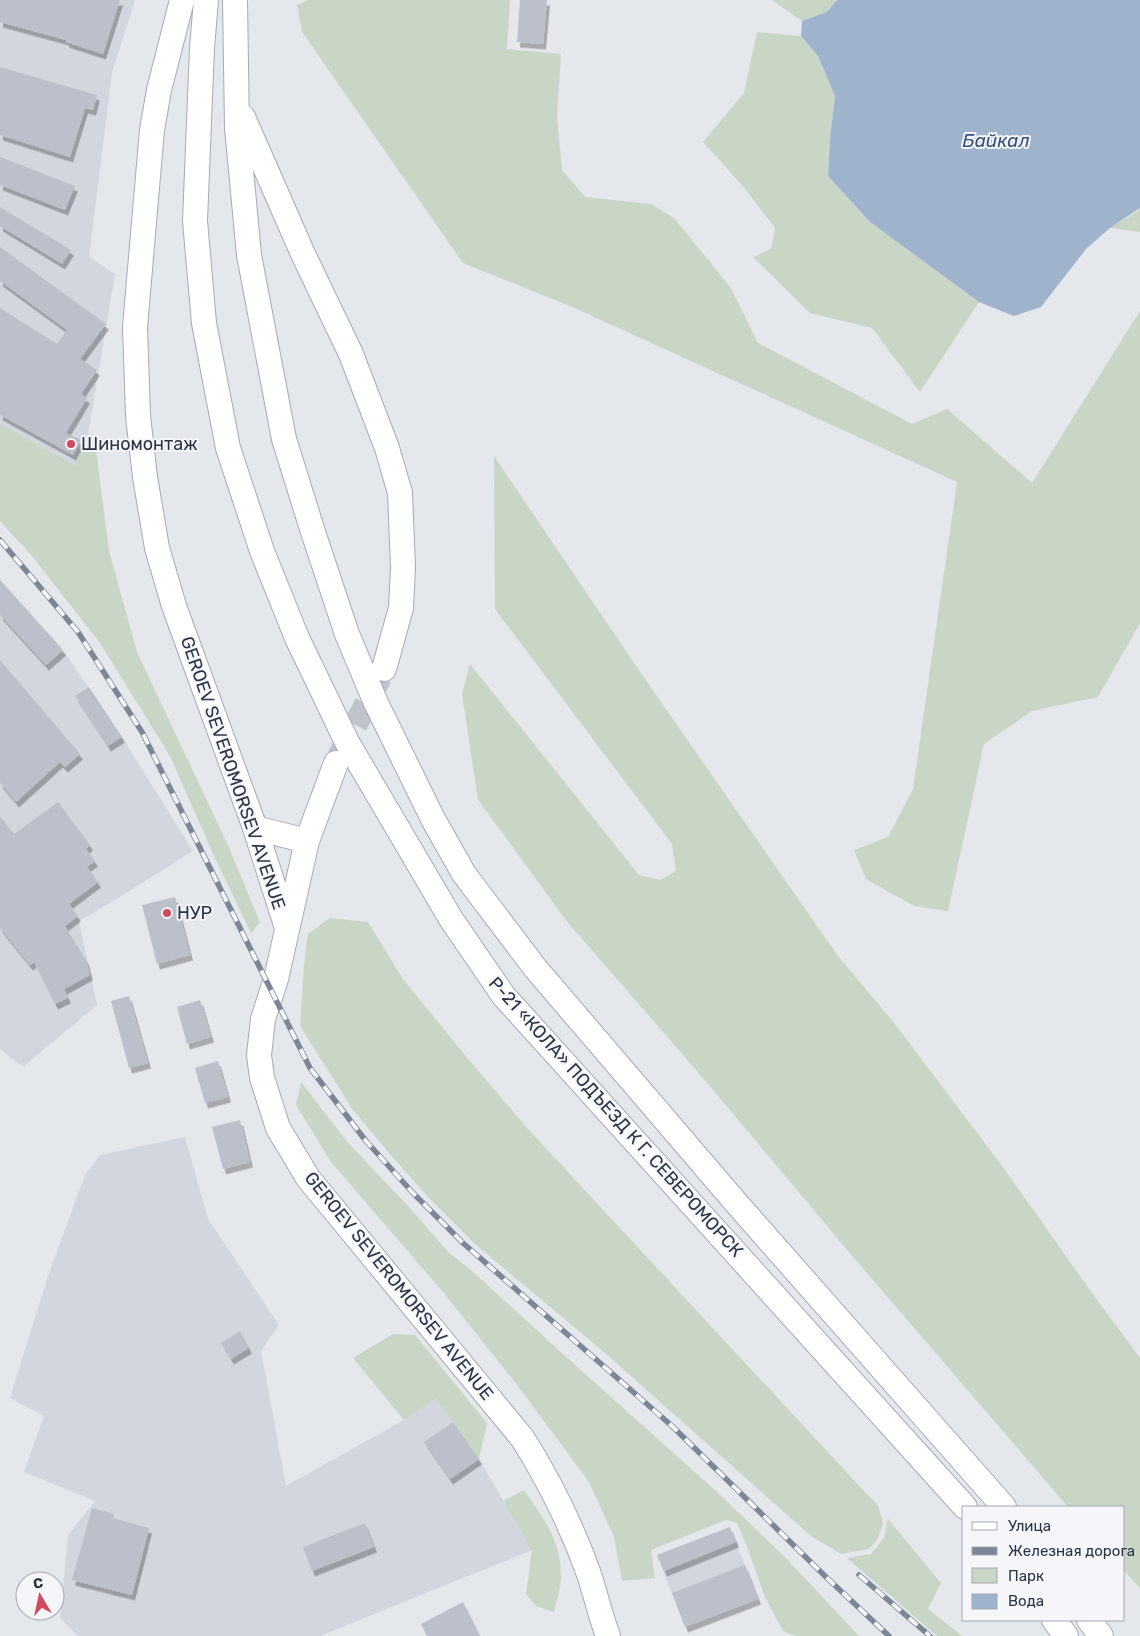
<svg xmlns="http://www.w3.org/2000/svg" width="1140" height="1636" font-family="Rubik,sans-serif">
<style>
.built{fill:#d2d6de}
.green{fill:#c9d6c5}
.water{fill:#9fb4cc}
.building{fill:#bbc0ca;filter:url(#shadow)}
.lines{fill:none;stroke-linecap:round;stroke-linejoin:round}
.major-tunnel{stroke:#bfc3cb;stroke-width:24;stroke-dasharray:24 12;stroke-linecap:butt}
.major-casing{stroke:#a3abb8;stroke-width:26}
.major{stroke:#fff;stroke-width:24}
.rail-casing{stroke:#7d8696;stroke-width:5.5}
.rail{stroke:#f4f6f9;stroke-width:4;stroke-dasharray:11;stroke-linecap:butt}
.poi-dot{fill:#d1495b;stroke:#f4f6f9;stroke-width:2}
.labels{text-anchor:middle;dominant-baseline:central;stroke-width:4;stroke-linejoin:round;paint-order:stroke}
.poi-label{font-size:18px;fill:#2b3445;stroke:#f4f6f9;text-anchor:start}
.street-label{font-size:18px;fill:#2b3445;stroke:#f4f6f9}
.water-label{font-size:19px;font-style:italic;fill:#34527a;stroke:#f4f6f9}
</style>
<defs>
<filter id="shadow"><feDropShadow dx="3" dy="5.5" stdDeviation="0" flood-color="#0004"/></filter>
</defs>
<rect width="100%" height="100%" fill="#e4e7ec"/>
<path class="built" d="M0 0H135L112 73 89 257 115 274 88 434 75 465 0 424Z
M0 580 63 650 122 737 193 851 110 903 79 921 97 1005 23 1067 0 1049Z
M185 1137 208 1219 279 1325 261 1351 286 1486 404 1420 436 1399 479 1459 532 1550 320 1636H78L60 1618 68 1535 95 1501 24 1472 44 1416 10 1398 48 1276 85 1175 100 1155Z
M730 1527 758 1599 685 1627 657 1555Z"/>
<path class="green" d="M308 0H510L507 49 561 54 557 117 562 170 585 197 651 204 674 218 731 288 758 343 912 424 947 409 1032 483 1140 311V623L1098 697 1032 711 984 744 948 911 914 906 866 879 854 850 888 837 913 789 957 482 570 306 463 263 302 32 297 5Z
M772 0H837L827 12 802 21Z
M757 32 801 36 818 56 835 96 830 138 828 176 870 222 979 302 920 392 872 328 810 313 753 257 771 249 775 228 742 185 703 142 744 93Z
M1140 208V232L1110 228 1138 211Z
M0 424 75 465 88 434 95 442 109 551 137 652 227 843 260 922 251 933 214 856 170 756 100 643 32 556 0 521Z
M494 456 647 682 838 956 895 1024 1005 1170 1090 1290 1140 1358V1588L1124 1571V1507H1068L854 1258 697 1071 569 924 478 800 462 694 470 664 639 875 660 880 676 871 672 844 495 609Z
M330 918 368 922 403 979 464 1054 528 1129 878 1506 883 1523 878 1538 869 1549 841 1554 811 1536 605 1353 475 1244 427 1196 389 1153 353 1110 300 1026 304 964 308 934Z
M301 1082 349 1144 409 1207 449 1253 472 1271 574 1364 716 1491 786 1558 859 1636H796L783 1631 765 1597 746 1544 737 1523 726 1520 651 1550 655 1578 622 1581 614 1537 589 1482 518 1386 443 1292 331 1162 296 1105Z
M393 1334 415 1335 487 1423 479 1459 436 1399 404 1420 353 1358Z
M524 1490C544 1520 561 1539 561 1577 561 1589 556 1601 554 1612L536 1606 526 1594 532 1550 503 1501Z
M888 1519 941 1583 928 1609 962 1636H937L847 1558 871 1554 884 1538Z"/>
<path class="water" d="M837 0H1140V208L1110 228 1086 249 1041 307 1014 316 979 302 870 222 828 176 830 138 835 96 818 56 801 36 802 21 827 12Z"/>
<path class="building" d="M0 0H120L103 54 66 42V40L0 22Z
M520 0H547L543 44 517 42Z
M0 67 97 95 93 110 85 108 70 157 0 135Z
M0 157 75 186 65 210 0 185Z
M0 207 71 250 62 264 0 226Z
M0 247 106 324 80 359 97 370 81 394 87 398 66 433 81 440 73 455 0 415V308L57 344 67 330 0 281Z
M0 580 63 650 46 665 0 615Z
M0 660 80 754 65 767 60 762 16 802 0 783Z
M89 687 122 737 108 746 75 696Z
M58 802 90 845 86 849 95 861 87 867 98 882 69 904 78 916 65 926 86 960 90 975 64 989 68 998 55 1004 34 962 30 965 0 928V816L14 834Z
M175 897 190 955 157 964 142 905Z
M129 996 148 1063 129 1068 111 1001Z
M200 1000 211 1037 187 1044 177 1007Z
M218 1061 228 1097 205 1103 195 1068Z
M240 1120 250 1162 223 1169 212 1127Z
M240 1331 249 1348 231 1359 221 1343Z
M453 1422 479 1459 450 1479 424 1442Z
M92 1508 114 1514 113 1518 149 1528 132 1595 72 1580Z
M365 1523 374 1547 312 1571 303 1547Z
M730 1527 736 1542 664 1571 657 1555Z
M745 1565 758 1599 685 1627 672 1593Z
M463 1602 480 1636H427L421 1624Z"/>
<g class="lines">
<path class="major-tunnel" d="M339 757 380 677"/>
<g class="major-casing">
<path id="major" d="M182 0 159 90 152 130 135 327 138 416 145 477 157 548 174 606 255 828 287 928
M206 0 202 48 195 221 204 323 228 448 262 551 297 638 347 742 451 919 503 995 965 1507
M235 0 237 128 249 255 284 439 313 532 347 634 376 703 433 819 464 874 536 969 738 1205 1004 1507
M243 117 303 254 351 354 387 448 400 493 403 567 401 608 384 669
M336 763 307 841 276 979 263 1019 259 1055 262 1078 278 1128 308 1178 523 1439C550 1482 573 1529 590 1577 596 1597 601 1617 608 1636
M255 828 307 841
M1054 1620 1066 1636
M1089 1620 1101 1636"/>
</g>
<use href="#major" class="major"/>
<g class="rail-casing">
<path id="rail" d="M0 540 78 632 142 732 310 1068 366 1141 413 1193 463 1243 672 1426 826 1577 889 1636
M859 1575 930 1636"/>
</g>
<use href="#rail" class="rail"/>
</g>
<g class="poi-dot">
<circle cx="71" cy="444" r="5"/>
<circle cx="167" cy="913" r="5"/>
</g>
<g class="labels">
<g class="poi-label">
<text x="81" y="444">Шиномонтаж</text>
<text x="177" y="913">НУР</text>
</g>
<g class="street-label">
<text transform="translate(233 773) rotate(71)">GEROEV SEVEROMORSEV AVENUE</text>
<text transform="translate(616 1117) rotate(48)">Р-21 «КОЛА» ПОДЪЕЗД К Г. СЕВЕРОМОРСК</text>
<text transform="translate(399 1286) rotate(51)">GEROEV SEVEROMORSEV AVENUE</text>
</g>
<g class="water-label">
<text x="996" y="140">Байкал</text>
</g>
</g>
<rect x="962" y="1506" width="162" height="115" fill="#f4f6f9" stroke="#a4a8b1"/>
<rect x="972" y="1522" width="25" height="8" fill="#ffffff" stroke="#a4a8b1"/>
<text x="1008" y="1531" font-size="15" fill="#2b3445">Улица</text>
<rect x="972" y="1547" width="25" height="8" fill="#7d8696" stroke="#a4a8b1"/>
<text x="1008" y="1556" font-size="15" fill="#2b3445">Железная дорога</text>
<rect x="972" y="1568" width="25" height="15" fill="#c9d6c5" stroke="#a4a8b1"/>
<text x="1008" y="1581" font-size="15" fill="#2b3445">Парк</text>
<rect x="972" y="1594" width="25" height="15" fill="#9fb4cc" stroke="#a4a8b1"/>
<text x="1008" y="1606" font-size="15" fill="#2b3445">Вода</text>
<g transform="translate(40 1596) rotate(351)"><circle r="24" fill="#f4f6f9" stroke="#a4a8b1"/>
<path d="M0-4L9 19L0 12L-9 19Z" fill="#d1495b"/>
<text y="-8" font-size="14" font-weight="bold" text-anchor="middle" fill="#2b3445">С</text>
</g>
</svg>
